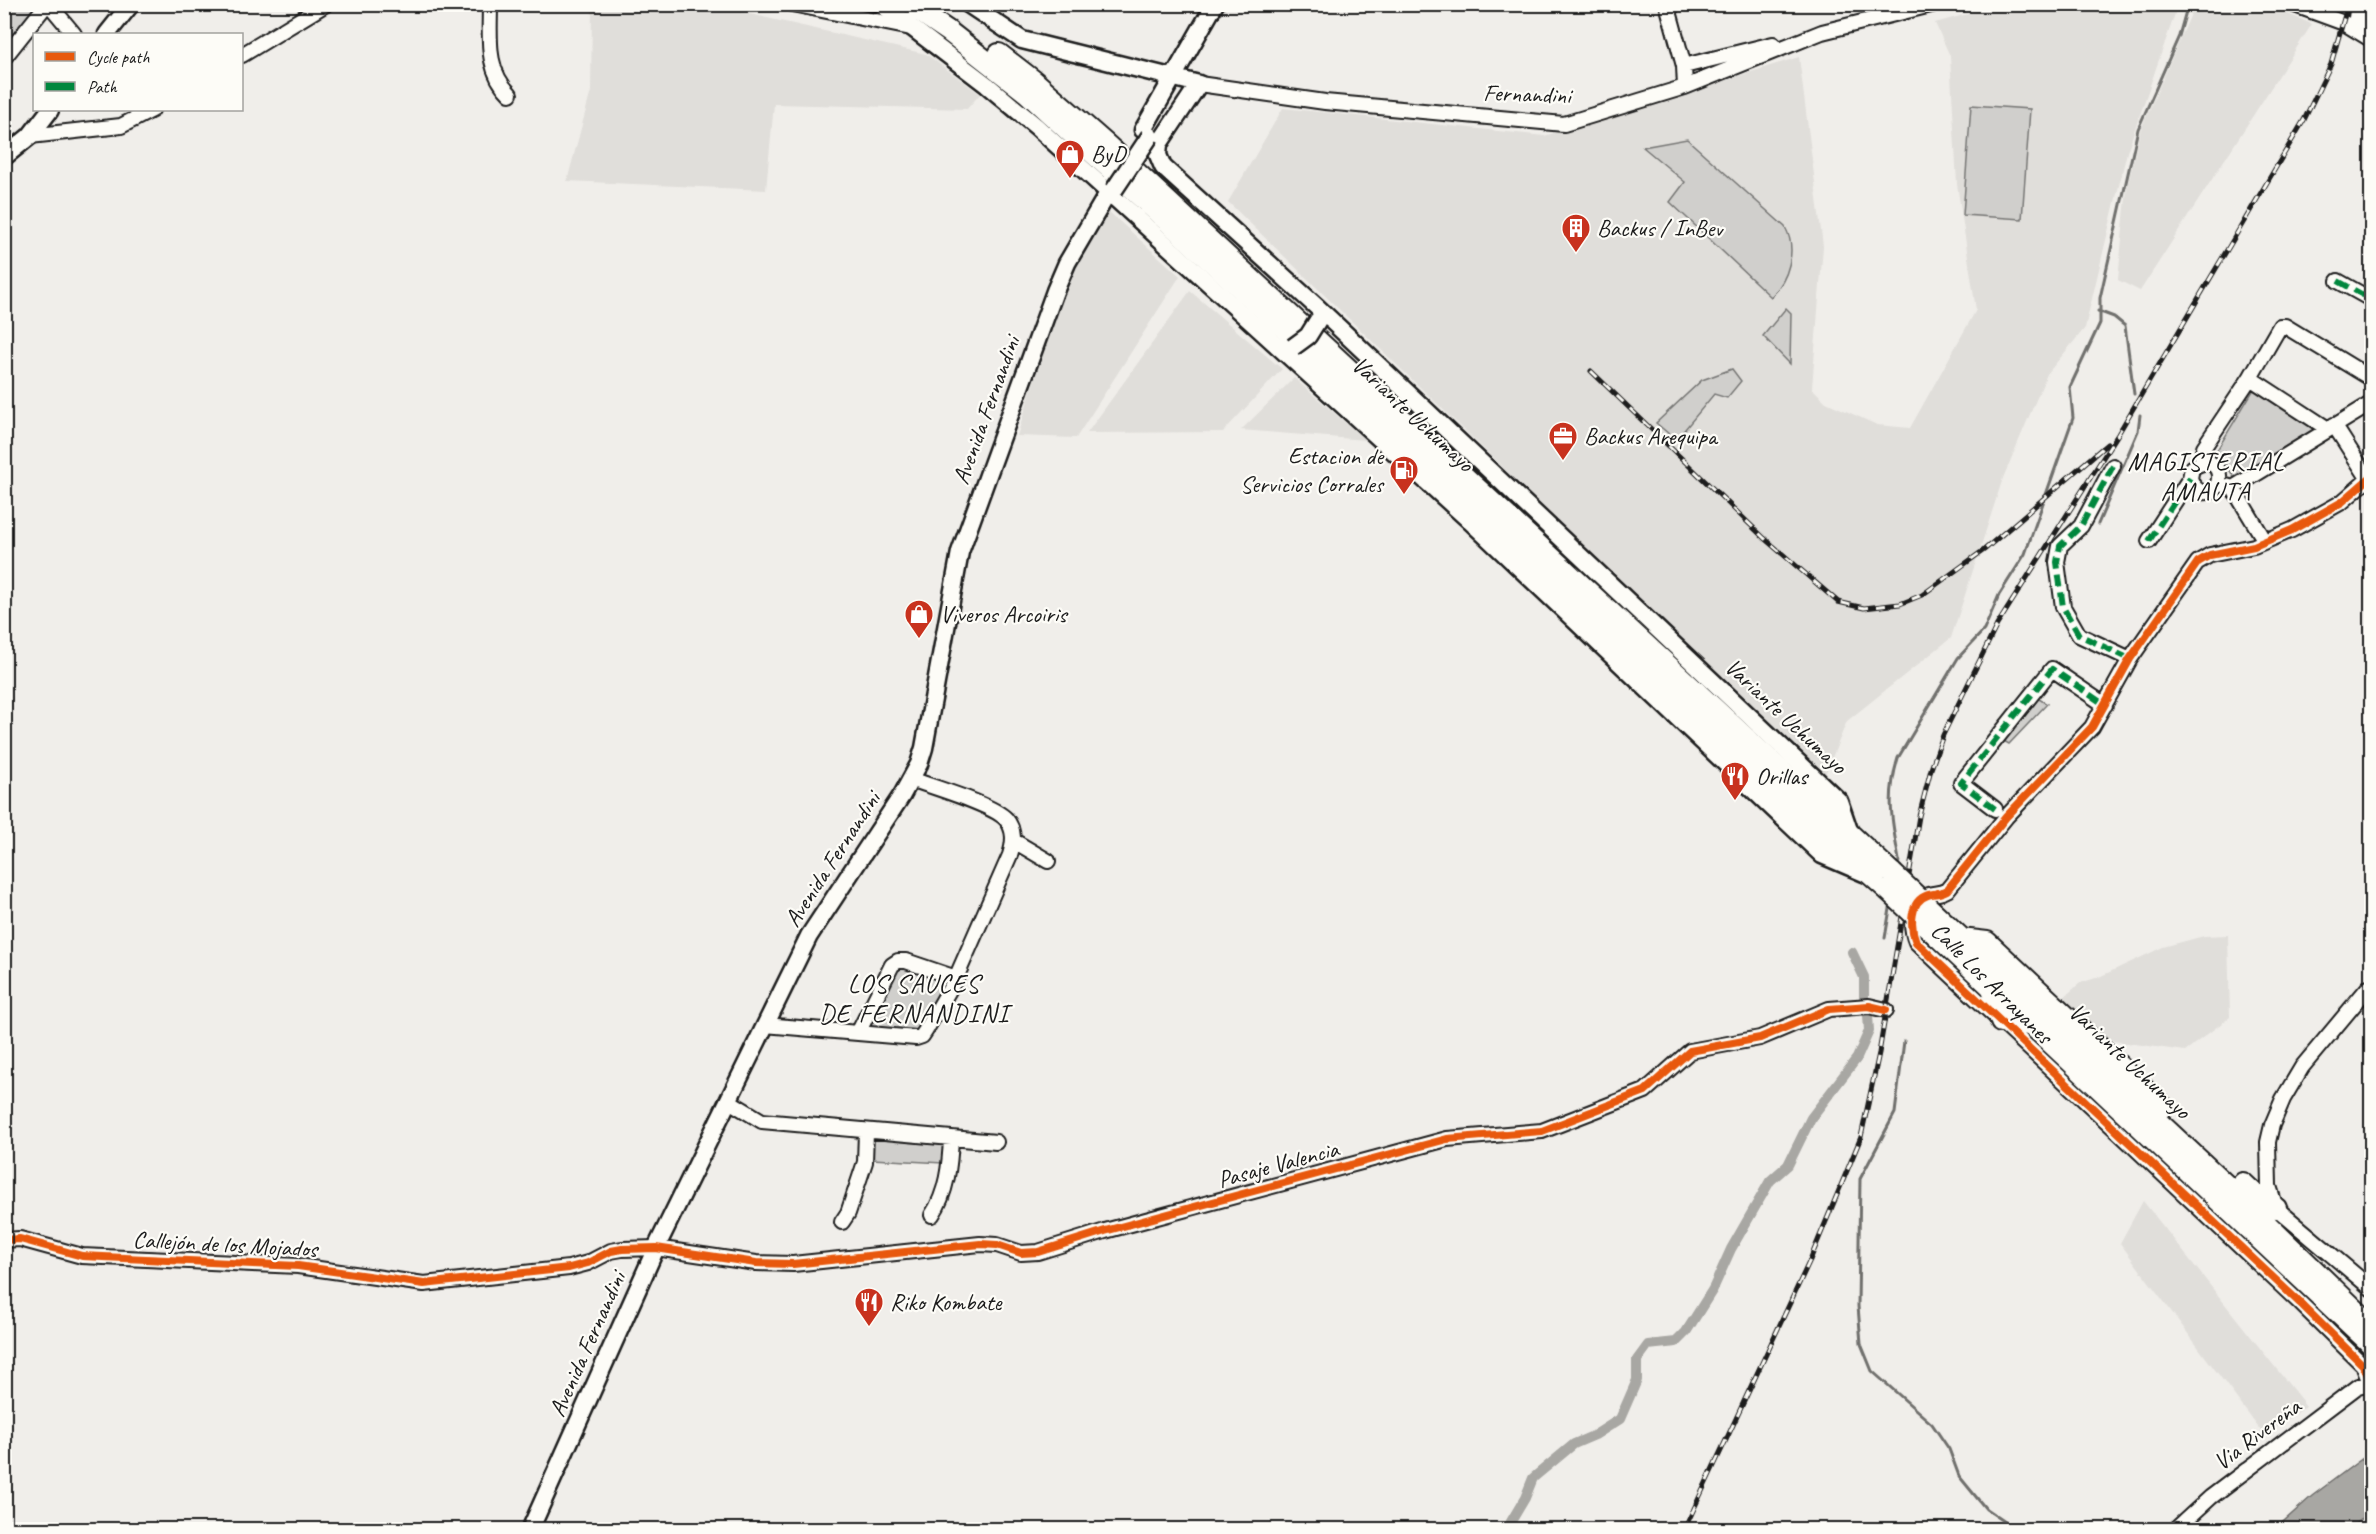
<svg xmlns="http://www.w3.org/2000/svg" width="2376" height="1534" font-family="Caveat,sans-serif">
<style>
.built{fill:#e0deda}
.green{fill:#d0cfcc;stroke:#767674;stroke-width:1.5}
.water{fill:#a8a7a3;stroke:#706f6d;stroke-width:1.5}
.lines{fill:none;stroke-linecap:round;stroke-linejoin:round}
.stream{stroke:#706f6d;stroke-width:3}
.canal{stroke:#a8a7a3;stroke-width:10}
.minor-casing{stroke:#1c1c1c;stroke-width:18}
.major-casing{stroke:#1c1c1c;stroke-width:21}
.highway-casing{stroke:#1c1c1c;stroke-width:24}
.minor{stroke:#fdfcf7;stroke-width:14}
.major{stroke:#fdfcf7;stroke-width:16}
.highway{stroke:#fdfcf7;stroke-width:20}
.rail-casing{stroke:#1c1c1c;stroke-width:5}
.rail{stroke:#fdfcf7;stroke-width:3;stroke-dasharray:9;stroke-linecap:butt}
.major-bridge-casing{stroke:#1c1c1c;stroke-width:21;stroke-linecap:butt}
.highway-bridge-casing{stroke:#1c1c1c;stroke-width:24;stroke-linecap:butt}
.major-bridge{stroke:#fdfcf7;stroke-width:16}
.highway-bridge{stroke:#fdfcf7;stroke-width:20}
.quiet{stroke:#00873e;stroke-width:6;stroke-dasharray:12 6;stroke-linecap:butt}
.cycleway-casing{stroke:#fdfcf7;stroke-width:11}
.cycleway{stroke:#e8590c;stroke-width:8}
.labels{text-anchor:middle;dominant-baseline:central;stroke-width:4.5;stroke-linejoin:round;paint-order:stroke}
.street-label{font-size:24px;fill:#1c1c1c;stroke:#fdfcf7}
.poi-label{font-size:24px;fill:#1c1c1c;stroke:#fdfcf7;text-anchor:start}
.neighbourhood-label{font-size:26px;letter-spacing:1.5px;fill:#1c1c1c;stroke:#fdfcf7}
</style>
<rect width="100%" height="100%" fill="#f0eeea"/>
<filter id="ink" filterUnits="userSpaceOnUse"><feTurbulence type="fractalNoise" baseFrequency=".0167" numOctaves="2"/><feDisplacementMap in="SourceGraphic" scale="12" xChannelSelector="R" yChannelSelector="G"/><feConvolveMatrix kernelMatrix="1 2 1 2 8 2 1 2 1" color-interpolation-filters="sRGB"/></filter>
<g filter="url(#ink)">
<path class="built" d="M592 5H710L926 54 980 94 967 109 774 104 766 190 567 181 591 91Z
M2000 5H2178L2127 152 2085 328 2047 374 2003 478 1951 638 1847 721 1825 775 1739 699 1546 509 1228 202 1283 108 1544 136 1799 57 1823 246 1812 388 1826 402 1877 425 1910 428 1976 310 1957 184 1950 56 1935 23Z
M2195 5H2266L2312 24 2140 291 2118 280 2127 187 2140 131Z
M1108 211 1180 276 1076 438 1017 436 1065 279Z
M1190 291 1282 369 1223 432 1087 433Z
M1294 378 1365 440 1241 430Z
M2228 935 2230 1017 2185 1051 2113 1041 2061 1000 2080 983 2099 977 2163 947 2204 936Z
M2143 1201 2306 1406 2264 1435 2120 1243Z"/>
<path class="green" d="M8 4 40 5 5 47V6Z
M1971 105 2030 109 2022 219 1963 215Z
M1687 139 1785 227C1798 250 1788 280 1771 297L1670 202 1685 182 1643 147Z
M1786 308 1791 313 1790 364 1763 336Z
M1732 369 1741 381 1727 398 1714 394 1676 440 1656 423 1702 380Z
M2254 389 2317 428 2235 479 2217 450Z
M2036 697 2047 704 2009 744 2002 740Z
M901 965 946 981 921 1032 871 1028 869 1022Z
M872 1137 944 1142 943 1163 872 1159Z"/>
<path class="water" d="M2371 1452V1511L2350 1529H2275L2312 1496Z"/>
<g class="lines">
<path class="stream" d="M2098 311 2114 317 2125 326 2134 394
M2098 524 2138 431 2140 415
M1898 867 1899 860C1892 821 1886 798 1898 758L1958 658 1984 630 1999 595 2025 554 2073 418 2070 387 2100 323V298L2138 129 2179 36 2188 4
M1885 938 1891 903
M1904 1041 1895 1113 1860 1179 1858 1306 1861 1344 1872 1371 1932 1424 1949 1449 1959 1476 1986 1509 2017 1530"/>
<path class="canal" d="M1852 952 1864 977V999
M1506 1530 1525 1498 1533 1478 1574 1444 1595 1435 1620 1419 1637 1380V1360L1648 1345 1676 1342 1686 1332 1713 1289 1731 1249 1770 1181 1788 1165 1811 1118 1857 1058 1869 1031 1868 1015"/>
<g class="minor-casing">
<path id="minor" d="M49 4 74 34
M490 4C490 37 485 70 510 94
M792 4 911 28
M1667 4 1684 66 1685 87
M2292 4 2344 23 2372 40
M2358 4 2356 18 2364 35
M242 55 326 4
M4 58 47 4
M1684 66 1773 44
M1199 84 1325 102 1564 124 1685 87 1822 32 1935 4
M30 136 121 126 152 110
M2338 281 2372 300
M2250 378 2328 429
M2334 425 2368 478
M2201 462 2204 447 2250 378 2280 326H2285L2372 379
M2113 466 2081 526 2060 546 2057 562 2063 607 2079 635 2130 659
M2226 486 2233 488 2265 541
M2233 488 2372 403
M2149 541 2190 478 2192 468C2224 447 2228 496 2202 492 2195 490 2192 485 2190 478
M1995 809 1961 783 2052 669 2105 705
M1014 841 1048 861
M2372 988H2368L2302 1067 2283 1099 2272 1125 2268 1142 2269 1186 2276 1208 2372 1289
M765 1025 916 1038 922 1036 926 1030 956 978 1010 855C1014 842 1015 830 1006 819 992 804 932 787 911 779
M858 1033 892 965 898 961H906L956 978
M729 1101 762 1121 996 1142
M932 1215C947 1193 950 1164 951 1138
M842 1222 848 1213 865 1162 866 1132
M4 1240 20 1239 82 1256 298 1266 424 1284 569 1268 588 1263 611 1251 622 1249 656 1248 756 1263 793 1264 980 1244 997 1245 1021 1253 1038 1252 1105 1231 1447 1139 1542 1131 1645 1091 1690 1051 1760 1038 1829 1009 1869 1006 1886 1010
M2370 1383 2363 1365 2300 1303 1916 942C1910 927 1909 901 1928 895 1935 893 1940 894 1947 890L2006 817 2092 727 2130 659 2198 562 2210 555 2254 546 2292 530 2342 502 2372 476
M2175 1530 2211 1497 2358 1386 2372 1383"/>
</g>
<g class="major-casing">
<path id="major" d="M881 4 987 85 1037 127 1469 520 1822 855 1864 873
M968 4 1022 40 1199 84 1159 144 1158 155 1163 167 1317 307 1839 801 1851 836
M107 34 131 4
M1143 130 1215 4
M4 157 30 136 50 110
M530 1530 656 1248 809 936 902 795 919 764 924 748 960 552 1055 291 1067 263 1108 193"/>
</g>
<g class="highway-casing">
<path id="highway" d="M908 4 948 31 1027 93 1289 333 1833 842 1888 890
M999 54 1034 81 1109 147 1892 873
M1946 924 2241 1199 2372 1326
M1938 937 2372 1345
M1961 939 1987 942 2163 1107
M1992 988 2001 1022 2030 1025
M2243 1183 2259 1198 2276 1208"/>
</g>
<use href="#minor" class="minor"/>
<use href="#major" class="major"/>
<use href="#highway" class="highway"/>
<g class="rail-casing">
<path id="rail" d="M1591 371 1764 538 1838 602 1864 608 1900 604 1922 595 1984 550 2107 444
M1684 1530 1810 1260 1861 1137 1879 1053 1919 816 1931 769 1943 735 1997 625 2118 434 2304 120 2331 64 2348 4"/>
</g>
<use href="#rail" class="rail"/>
<g class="major-bridge-casing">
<path id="major-bridge" d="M916 13 917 4
M1114 190 1150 136
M1293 347 1308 336 1318 320"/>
</g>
<g class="highway-bridge-casing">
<path id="highway-bridge" d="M1892 873 1946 924
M1888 890 1938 937"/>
</g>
<use href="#major-bridge" class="major-bridge"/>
<use href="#highway-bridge" class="highway-bridge"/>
<path class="quiet" d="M2338 281 2372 300
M2113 466 2081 526 2060 546 2057 562 2063 607 2079 635 2130 659
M2149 541 2190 478
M1995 809 1961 783 2052 669 2105 705"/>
<g class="cycleway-casing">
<path id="cycleway" d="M2372 476 2342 502 2292 530 2254 546 2210 555 2198 562 2130 659 2092 727 2006 817 1947 890C1940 894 1935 893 1928 895 1909 901 1910 927 1916 942L2300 1303 2363 1365 2372 1383
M4 1240 20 1239 82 1256 298 1266 424 1284 569 1268 588 1263 611 1251 622 1249 656 1248 756 1263 793 1264 980 1244 997 1245 1021 1253 1038 1252 1105 1231 1447 1139 1542 1131 1645 1091 1690 1051 1760 1038 1829 1009 1869 1006 1886 1010"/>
</g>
<use href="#cycleway" class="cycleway"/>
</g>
</g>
<defs>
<g id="shop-pin" transform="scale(1.5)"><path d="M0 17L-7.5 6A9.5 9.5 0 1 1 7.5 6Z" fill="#c8321e" stroke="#fdfcf7"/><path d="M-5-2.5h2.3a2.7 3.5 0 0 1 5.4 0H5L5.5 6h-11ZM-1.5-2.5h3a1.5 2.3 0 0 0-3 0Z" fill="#fff"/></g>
<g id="building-pin" transform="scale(1.5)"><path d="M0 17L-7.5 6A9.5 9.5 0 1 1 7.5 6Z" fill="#c8321e" stroke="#fdfcf7"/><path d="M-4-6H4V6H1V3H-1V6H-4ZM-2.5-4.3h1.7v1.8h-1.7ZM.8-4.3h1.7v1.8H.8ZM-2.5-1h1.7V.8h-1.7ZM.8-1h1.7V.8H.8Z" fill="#fff"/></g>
<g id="office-pin" transform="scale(1.5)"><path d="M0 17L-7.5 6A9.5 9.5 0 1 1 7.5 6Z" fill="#c8321e" stroke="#fdfcf7"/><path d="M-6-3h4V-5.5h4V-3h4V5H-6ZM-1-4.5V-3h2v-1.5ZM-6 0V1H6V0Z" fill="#fff"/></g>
<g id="fuel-pin" transform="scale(1.5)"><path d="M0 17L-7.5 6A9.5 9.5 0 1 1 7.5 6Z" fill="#c8321e" stroke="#fdfcf7"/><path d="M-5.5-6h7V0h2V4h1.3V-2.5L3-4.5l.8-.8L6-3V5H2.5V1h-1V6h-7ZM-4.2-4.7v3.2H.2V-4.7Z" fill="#fff"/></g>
<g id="restaurant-pin" transform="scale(1.5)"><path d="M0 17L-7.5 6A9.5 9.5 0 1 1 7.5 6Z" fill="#c8321e" stroke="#fdfcf7"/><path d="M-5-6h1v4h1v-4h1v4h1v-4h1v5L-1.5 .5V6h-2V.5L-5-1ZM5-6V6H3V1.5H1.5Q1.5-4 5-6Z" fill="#fff"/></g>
</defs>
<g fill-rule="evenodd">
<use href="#shop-pin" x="1070" y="154"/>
<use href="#building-pin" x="1576" y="228"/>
<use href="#office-pin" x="1563" y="436"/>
<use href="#fuel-pin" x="1404" y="470"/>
<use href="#shop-pin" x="919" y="614"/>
<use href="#restaurant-pin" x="1735" y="776"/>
<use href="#restaurant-pin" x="869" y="1302"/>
</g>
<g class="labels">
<g class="street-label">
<text transform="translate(1527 94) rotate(2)">Fernandini</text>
<text transform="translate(986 410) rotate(-70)">Avenida Fernandini</text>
<text transform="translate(1413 414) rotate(43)">Variante Uchumayo</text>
<text transform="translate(1786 716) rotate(43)">Variante Uchumayo</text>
<text transform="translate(832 859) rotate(-57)">Avenida Fernandini</text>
<text transform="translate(1992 983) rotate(45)">Calle Los Arrayanes</text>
<text transform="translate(2130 1061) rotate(43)">Variante Uchumayo</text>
<text transform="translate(1278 1164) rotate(-15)">Pasaje Valencia</text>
<text transform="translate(225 1244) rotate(3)">Callejón de los Mojados</text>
<text transform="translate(587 1344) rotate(-66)">Avenida Fernandini</text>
<text transform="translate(2257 1434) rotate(-37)">Via Rivereña</text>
</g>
<g class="poi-label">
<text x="1091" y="154">ByD</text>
<text x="1597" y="228">Backus / InBev</text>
<text x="1584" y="436">Backus Arequipa</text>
<text x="1383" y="456" text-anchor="end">Estacion de<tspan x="1383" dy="28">Servicios Corrales</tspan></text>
<text x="940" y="614">Viveros Arcoiris</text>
<text x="1756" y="776">Orillas</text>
<text x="890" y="1302">Riko Kombate</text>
</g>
<g class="neighbourhood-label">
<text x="2206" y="461">MAGISTERIAL<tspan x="2206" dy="30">AMAUTA</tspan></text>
<text x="914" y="983">LOS SAUCES<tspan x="914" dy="30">DE FERNANDINI</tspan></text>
</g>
</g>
<rect width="2376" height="1534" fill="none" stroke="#fdfcf7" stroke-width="24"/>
<rect x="12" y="12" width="2352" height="1510" fill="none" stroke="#1c1c1c" stroke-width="2" filter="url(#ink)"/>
<rect x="33" y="33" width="210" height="78" fill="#fdfcf7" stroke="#a3a29f" stroke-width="1.5"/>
<rect x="45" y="52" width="30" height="9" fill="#e8590c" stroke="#a3a29f" stroke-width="1.5"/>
<text x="87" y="63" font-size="18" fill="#1c1c1c">Cycle path</text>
<rect x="45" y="82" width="30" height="9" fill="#00873e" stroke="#a3a29f" stroke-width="1.5"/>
<text x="87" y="93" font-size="18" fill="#1c1c1c">Path</text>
</svg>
